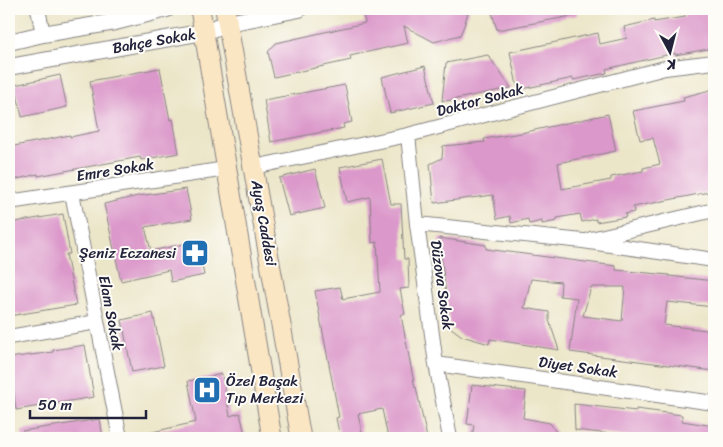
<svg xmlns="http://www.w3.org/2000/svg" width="723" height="447" font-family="Sriracha,sans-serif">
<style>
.building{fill:#db98ca;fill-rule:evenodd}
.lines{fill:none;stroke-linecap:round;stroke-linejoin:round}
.minor-casing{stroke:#878482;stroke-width:16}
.tertiary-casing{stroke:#878482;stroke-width:18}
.secondary-casing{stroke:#878482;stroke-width:21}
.minor{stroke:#fff;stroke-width:14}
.tertiary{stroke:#fff;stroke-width:16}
.secondary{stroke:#fbe6c4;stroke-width:19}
.labels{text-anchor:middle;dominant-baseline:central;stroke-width:4;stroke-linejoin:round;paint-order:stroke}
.street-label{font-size:15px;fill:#22223b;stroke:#fdfcf7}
.poi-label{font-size:15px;fill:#22223b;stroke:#fdfcf7;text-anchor:end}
</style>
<rect width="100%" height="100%" fill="#fdfcf7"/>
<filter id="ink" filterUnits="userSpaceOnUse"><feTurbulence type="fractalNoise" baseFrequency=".02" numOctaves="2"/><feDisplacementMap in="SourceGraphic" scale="10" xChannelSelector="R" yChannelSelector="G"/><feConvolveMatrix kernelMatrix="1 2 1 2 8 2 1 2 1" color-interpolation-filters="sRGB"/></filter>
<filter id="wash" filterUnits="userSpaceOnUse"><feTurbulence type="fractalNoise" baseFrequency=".0096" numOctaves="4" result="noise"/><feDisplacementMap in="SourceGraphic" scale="20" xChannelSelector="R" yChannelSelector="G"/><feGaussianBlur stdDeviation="1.12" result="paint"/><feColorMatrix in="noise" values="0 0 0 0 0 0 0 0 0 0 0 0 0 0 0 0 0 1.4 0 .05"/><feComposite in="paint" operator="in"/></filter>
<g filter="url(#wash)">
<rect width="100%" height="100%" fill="#ece6c9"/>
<g id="blocks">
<path class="building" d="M389 9H469L464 26 460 35 434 42 404 26 408 43 350 56 351 60 274 77 268 52 276 43 365 23 363 15Z
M491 9H576L577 15 497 30Z
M704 9H714V48L675 55V53L606 69 607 73 573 80V78L518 90 510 52 598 33 600 44 627 38 624 27 654 20V22L685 17 684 12Z
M488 55 511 88 446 101 445 100 442 101 446 63Z
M425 66 434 103 390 113 382 77Z
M160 68 170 120 173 119 179 153 141 160 140 157 38 176V174L9 181V147L70 135V137L99 131 90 81Z
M60 75 67 107 22 117 15 85Z
M345 85 352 122 343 124 344 128 271 142 264 100Z
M714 89V191L633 207 634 212 625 214 626 217 596 222V219L582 222 580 214 557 218V221L542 224V221L529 224 528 219 511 223 510 216 497 219 493 195 434 203 430 164 442 158 443 146 485 142 484 139 521 133 608 114 616 151 558 163 562 189 611 180V177L643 171V168L660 164 653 138 640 140 633 111 684 101 683 97Z
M382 159 391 204H401L404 259H408L409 288 400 289 405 314 401 315 415 388 416 387 427 438H388L382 409 358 414 363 438H340L336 418 339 417 315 291 340 287 343 299 380 292 377 242 372 243 370 197 347 202 340 167Z
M315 169 325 208 289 216 279 178Z
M186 189 192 219 145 227 151 251 197 241 204 275 171 282 169 270 121 281 104 204 138 196Z
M63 214 70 254H66L76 305 9 316V223Z
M439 238 486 245V249L616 266V270L669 275V276L714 281V307L667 302 664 325 714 331V371L570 352 577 298 560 296 561 282 531 279 524 308 549 312V320L559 350 490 339 489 344 462 336 450 327ZM591 287H625L622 321 583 316Z
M153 313 164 366 132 372 122 320Z
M85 345 94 397 16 410 9 358 53 352V350Z
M222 374 230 416 240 413 246 438H148V433L196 422 188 381Z
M472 385 526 391 523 418 550 423 560 438H472L474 425 467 424Z
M574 404 636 411V409L682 415V421L714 426V438H646L575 430Z
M100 419 103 438H23L22 431Z"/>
</g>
</g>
<g filter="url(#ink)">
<use href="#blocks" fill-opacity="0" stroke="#878482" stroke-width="1"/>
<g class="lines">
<g class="minor-casing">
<path id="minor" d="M38 9 43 34
M112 9 115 22
M408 135 417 224 436 364 450 438
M254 167 408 135 665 68 714 62
M72 193 120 438
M9 202 226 169
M417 224 583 241 714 260
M591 239 714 210
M9 337 97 322
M436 364 714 403"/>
</g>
<g class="tertiary-casing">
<path id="tertiary" d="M9 42 43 34 115 22 167 9
M9 67 204 32 228 23 299 9"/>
</g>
<g class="secondary-casing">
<path id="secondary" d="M200 9 272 438
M225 9 301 438"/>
</g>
<use href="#minor" class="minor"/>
<use href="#tertiary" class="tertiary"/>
<use href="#secondary" class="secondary"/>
</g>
</g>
<defs>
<g id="pharmacy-square" transform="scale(1.4375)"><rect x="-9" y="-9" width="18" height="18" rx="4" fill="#1f6fb2" stroke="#fdfcf7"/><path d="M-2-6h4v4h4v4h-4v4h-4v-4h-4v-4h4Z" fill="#fff"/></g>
<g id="hospital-square" transform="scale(1.4375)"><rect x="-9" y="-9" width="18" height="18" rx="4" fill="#1f6fb2" stroke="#fdfcf7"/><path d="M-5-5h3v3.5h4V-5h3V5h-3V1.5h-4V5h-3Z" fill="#fff"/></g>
</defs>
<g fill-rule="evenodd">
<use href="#pharmacy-square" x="195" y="253"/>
<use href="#hospital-square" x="207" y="390"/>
</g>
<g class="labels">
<g class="street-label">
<text transform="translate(154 41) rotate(-10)">Bahçe Sokak</text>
<text transform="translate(480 100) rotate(-15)">Doktor Sokak</text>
<text transform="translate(115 170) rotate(-9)">Emre Sokak</text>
<text transform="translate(264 223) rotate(80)">Ayaş Caddesi</text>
<text transform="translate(442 285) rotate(82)">Düzova Sokak</text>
<text transform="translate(111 313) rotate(79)">Elam Sokak</text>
<text transform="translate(578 367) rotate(8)">Diyet Sokak</text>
</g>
<g class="poi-label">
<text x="176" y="253">Şeniz Eczanesi</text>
<text x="226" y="381" text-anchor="start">Özel Başak<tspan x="226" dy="17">Tıp Merkezi</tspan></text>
</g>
</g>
<rect width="723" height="447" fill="none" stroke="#fdfcf7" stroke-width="30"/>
<g transform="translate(670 52) rotate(173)" stroke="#fdfcf7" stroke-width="4" paint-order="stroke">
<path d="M0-4L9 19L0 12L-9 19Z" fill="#22223b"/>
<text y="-8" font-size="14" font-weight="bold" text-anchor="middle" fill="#22223b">K</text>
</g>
<path d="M30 410v8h116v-8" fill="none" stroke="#22223b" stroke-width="2.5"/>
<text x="38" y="410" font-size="15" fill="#22223b" stroke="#fdfcf7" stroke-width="4" paint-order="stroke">50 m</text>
</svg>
